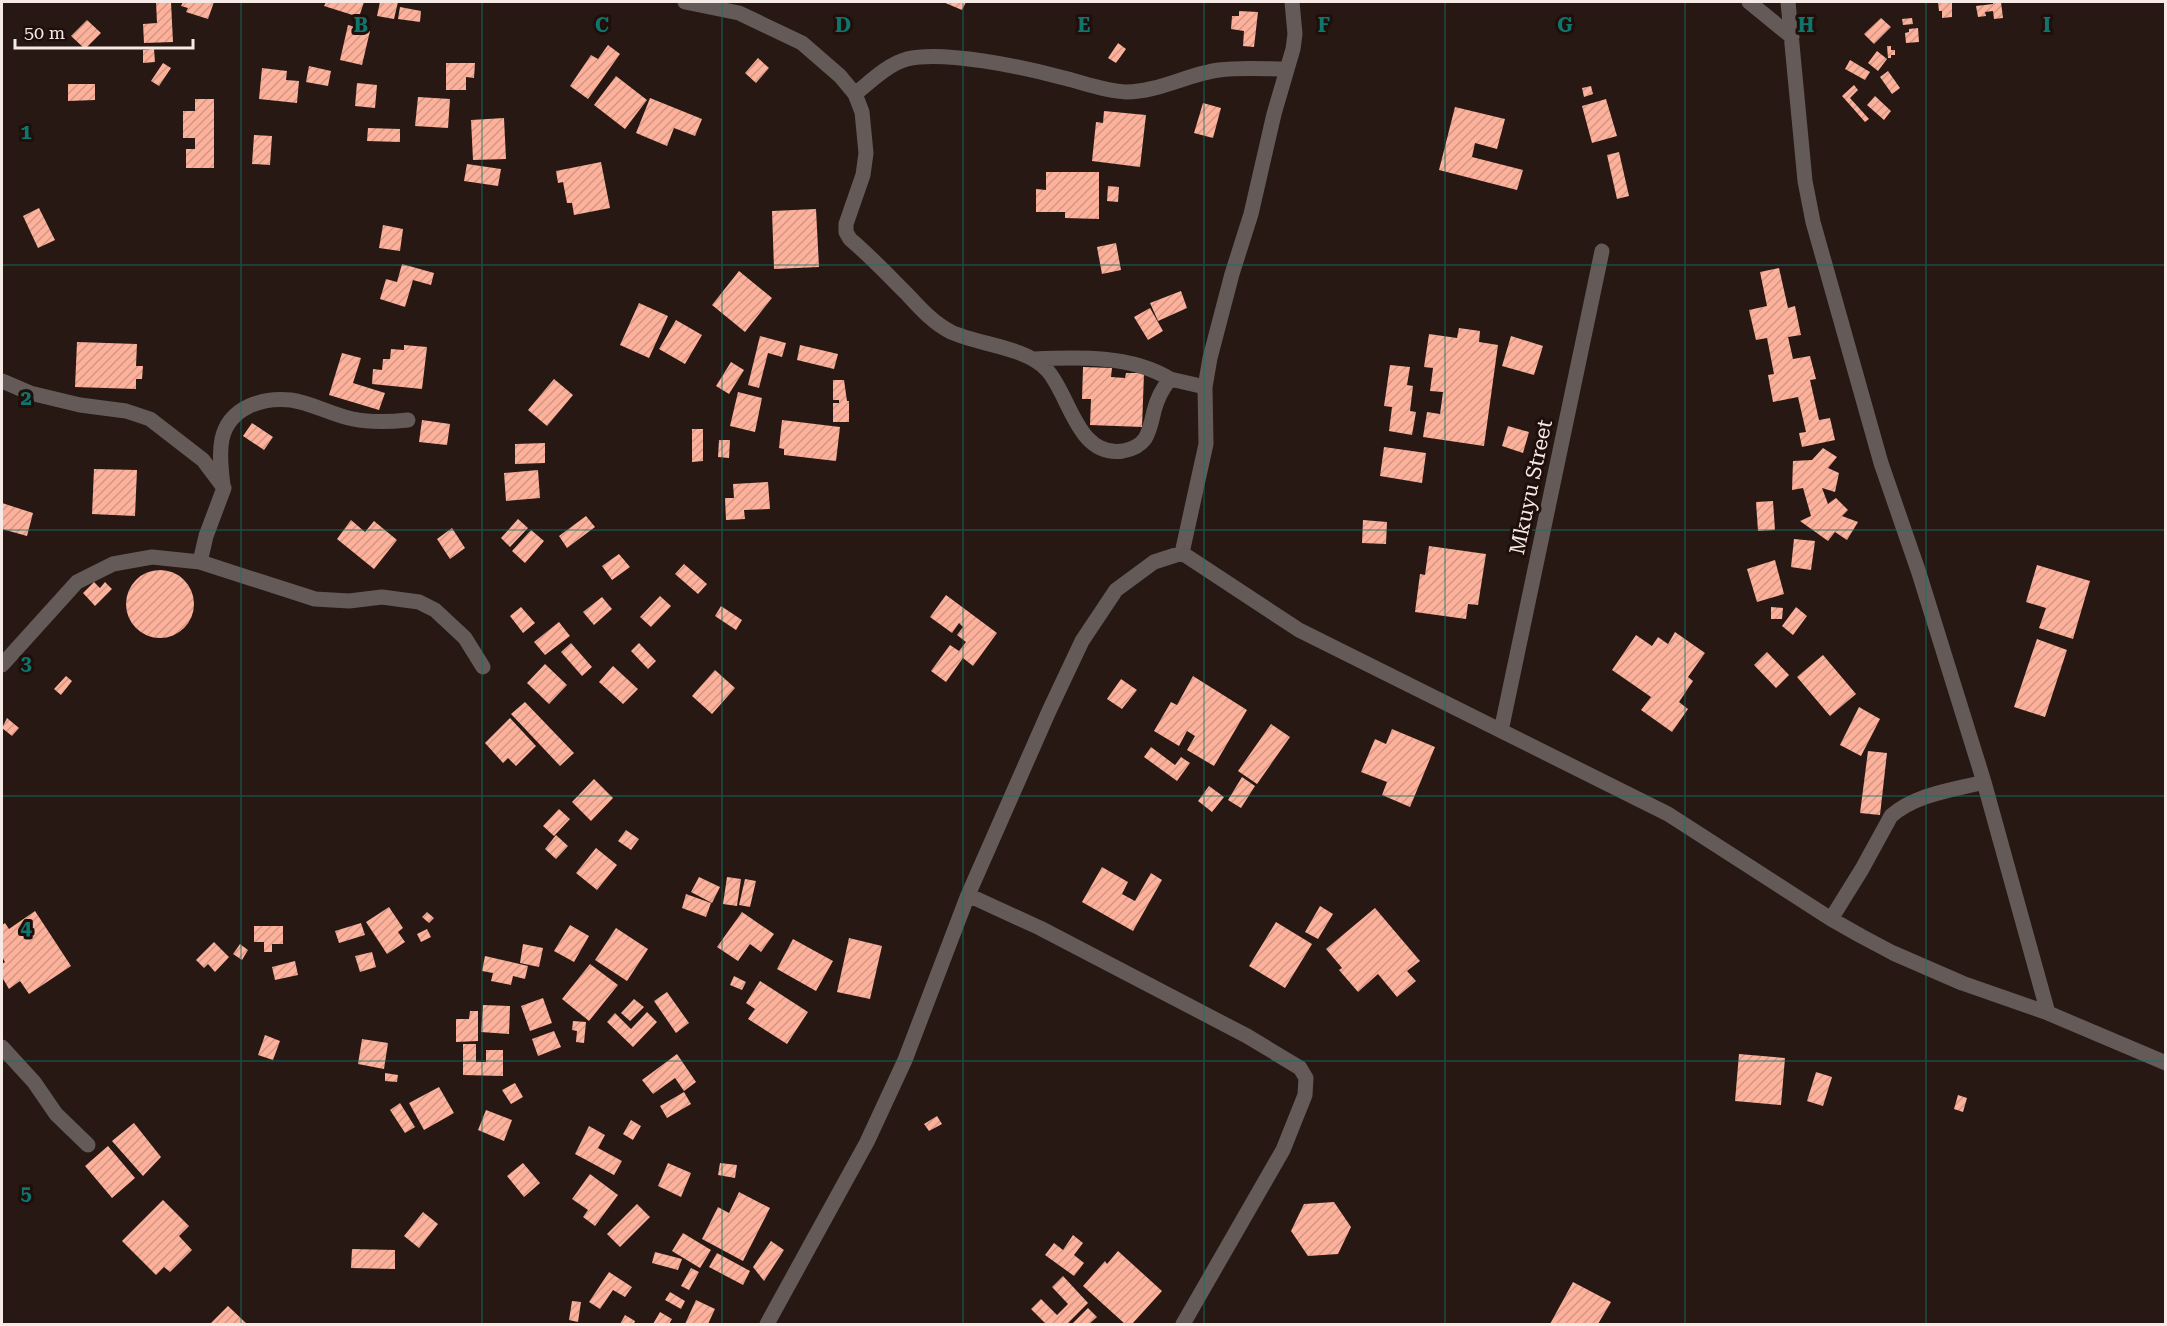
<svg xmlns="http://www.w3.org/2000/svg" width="2167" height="1326" font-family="'Roboto Serif',serif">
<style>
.building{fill:url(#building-hatch)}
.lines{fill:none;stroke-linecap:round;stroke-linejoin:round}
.street{stroke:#645b59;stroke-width:15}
.grid{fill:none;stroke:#0f766e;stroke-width:1.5;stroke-opacity:0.55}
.labels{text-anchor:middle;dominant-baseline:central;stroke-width:6;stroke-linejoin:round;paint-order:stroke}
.street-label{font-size:21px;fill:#f6eae7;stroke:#1e0f0b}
.grid-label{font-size:20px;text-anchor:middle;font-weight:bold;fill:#0f766e;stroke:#1e0f0b;stroke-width:6;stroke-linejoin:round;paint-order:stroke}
</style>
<defs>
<pattern id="building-hatch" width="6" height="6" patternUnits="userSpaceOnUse" patternTransform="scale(1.5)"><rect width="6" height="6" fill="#fdb19b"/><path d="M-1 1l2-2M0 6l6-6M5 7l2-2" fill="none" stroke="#d09686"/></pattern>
</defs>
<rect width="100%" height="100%" fill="#281813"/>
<path class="building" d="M156 2H171L173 42 144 43 143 24 157 23Z
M183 2H214L208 19 186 12 188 8 181 6Z
M326 2H364L359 17 324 6Z
M380 2H398L394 19 377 16Z
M943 2H966L962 10Z
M1938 2H1952V17L1942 18V11H1939Z
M1993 2H2001L2003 18 1994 19 1993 11 1985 12 1986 16 1978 17 1976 6 1993 4Z
M400 7 421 11 420 22 398 19Z
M1239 11 1258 12 1254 47 1243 46 1244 31 1231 29 1232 16H1239Z
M1881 18 1891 27 1874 44 1864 34Z
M1912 18 1913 24 1903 25 1902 19Z
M87 20 101 33 85 49 71 36Z
M348 25 370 31 362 65 340 60Z
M1918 28 1919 42 1906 43 1905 33 1909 32V29Z
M1118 43 1126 49 1116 63 1108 58Z
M608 45 620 54 588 99 570 86 591 55 598 59Z
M1887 46H1891V50H1895V55H1891V58H1888Z
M154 49 155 62 143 63V50Z
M1877 51 1887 59 1878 71 1868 63Z
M758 58 769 68 756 83 745 73Z
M1850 60 1870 72 1865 80 1845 69Z
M163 63 171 68 159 86 151 81Z
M446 63H475L474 78 466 77V90H446Z
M309 66 331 71 328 86 306 82Z
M262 68 287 71 286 80 299 81 297 103 259 99Z
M1888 71 1900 88 1892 94 1880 77Z
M616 76 647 100 625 129 594 105Z
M357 83 377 85 375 108 355 106Z
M68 84H95V100L68 101Z
M1854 85 1858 90 1850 98 1869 119 1865 122 1842 96Z
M1591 86 1593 94 1584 97 1582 88Z
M1875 96 1891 111 1884 120 1867 105Z
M418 97 450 99 448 128 415 126Z
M650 98 702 119 695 136 674 128 667 146 636 133Z
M195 99H214V168H186V149H195V138H183V111H195Z
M1606 99 1617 136 1592 143 1582 106Z
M1203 103 1221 108 1213 138 1194 133Z
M1455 107 1505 119 1497 149 1475 143 1472 157 1523 170 1517 190 1439 170Z
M1104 111 1146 115 1140 167 1092 161 1096 122 1103 123Z
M504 118 506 159 473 160 471 120Z
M368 128 400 129V142L367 141Z
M254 135 272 136 270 165 252 164Z
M1619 152 1629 196 1617 199 1607 155Z
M601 162 610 208 574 215 572 203H567L563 182 558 183 556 171Z
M467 164 501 169 498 186 464 181Z
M1046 172H1099V219L1065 218V212H1036V189L1046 190Z
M1108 186 1119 187 1118 202 1107 201Z
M39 208 55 240 38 248 23 216Z
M816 209 819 267 774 269 772 211Z
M383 225 403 229 400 251 379 248Z
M1116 243 1121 270 1102 274 1097 247Z
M402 264 434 273 431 285 413 280 405 307 380 299 386 279 397 282Z
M1779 268 1788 308 1795 306 1801 335 1788 337 1793 359 1810 356 1816 379 1810 380 1819 420 1830 418 1835 440 1802 447 1799 433 1806 432 1798 397 1773 402 1768 375 1774 374 1767 338 1756 340 1749 310 1767 306 1760 272Z
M739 271 772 298 745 332 712 305Z
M1181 291 1187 308 1158 321 1150 303Z
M639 303 668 316 649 358 620 345Z
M1150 308 1163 331 1148 340 1134 317Z
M676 320 702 335 685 364 659 349Z
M1459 328 1480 331 1479 342 1498 345 1484 446 1423 437 1427 412 1440 414 1443 392 1430 391 1433 368 1424 367 1429 334 1457 338Z
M760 336 786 343 782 357 768 353 759 388 748 385Z
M1511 336 1543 346 1534 375 1502 366Z
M77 342 137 344 136 366H143L142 379H136V389L75 387Z
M404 345 427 347 422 389 372 384 373 369 382 370 383 359H390L391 349 404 350Z
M800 345 838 354 834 369 797 360Z
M342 353 361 358 353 383 385 393 379 410 329 395Z
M731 362 744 370 729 394 716 386Z
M1390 365 1410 367 1407 385 1413 386 1410 411 1416 412 1412 435 1389 431 1392 407 1384 406Z
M1083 367 1112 368 1111 377 1125 378 1126 373H1144L1142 427 1090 425 1091 399H1082Z
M554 379 573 395 547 426 528 410Z
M833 380H844L847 401H849V422H833V403H839V400H833Z
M738 392 762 398 755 432 730 426Z
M422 420 450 424 447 445 419 442Z
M782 420 840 427 836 461 784 455V449L779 448Z
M252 423 273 437 264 450 243 436Z
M1508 426 1529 432 1523 453 1502 446Z
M692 429H703V461L692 462Z
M719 440H730L729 458 718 457Z
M545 443V463L515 464V444Z
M1384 447 1426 453 1422 483 1380 476Z
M1823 448 1837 457 1828 468 1839 473 1835 492 1822 488 1828 504 1836 498 1848 510 1842 516 1858 522 1847 540 1835 532 1828 541 1800 521 1811 516 1803 488 1792 490 1793 461 1812 460Z
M94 469 137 470 135 516 92 514Z
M538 470 540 498 506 501 504 473Z
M768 482 770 509 744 510 745 519 726 520 725 498H734L733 484Z
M1773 501 1775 530 1758 531 1756 502Z
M2 503 33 513 27 536 2 529Z
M586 516 595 527 567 548 559 536Z
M518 519 528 528 510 547 501 538Z
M351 520 365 532 374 521 397 540 374 569 337 539Z
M1363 520 1387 522 1386 544 1362 543Z
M452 528 465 548 450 559 437 539Z
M531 530 544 541 525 563 512 551Z
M1794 539 1815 541 1811 570 1791 567Z
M1429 546 1486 554 1478 605 1468 604 1466 619 1415 612 1420 574 1425 575Z
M619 554 630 567 612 580 602 566Z
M1775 560 1784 594 1757 602 1747 569Z
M684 564 707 584 698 594 675 574Z
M2037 565 2090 581 2073 639 2039 628 2046 608 2026 602Z
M126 604a34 34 0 1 1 68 0a34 34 0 1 1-68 0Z
M94 582 100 588 105 582 112 589 95 606 83 593Z
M946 595 997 633 973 666 963 658 946 682 931 671 950 645 959 651 966 642 957 635 963 627 959 623 952 633 930 617Z
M660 596 671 606 651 627 640 617Z
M602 597 612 609 594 625 583 612Z
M721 606 742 620 736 630 715 616Z
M521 607 535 623 523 633 510 616Z
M1771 607 1783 608 1782 619H1771Z
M1796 607 1807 616 1793 635 1782 626Z
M559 622 570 636 545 655 534 642Z
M1675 632 1705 653 1688 677 1693 681 1679 702 1688 709 1672 732 1641 710 1651 697 1612 670 1636 635 1652 646 1658 637 1668 644Z
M2037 639 2067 650 2045 717 2014 707Z
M571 643 592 667 582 676 561 652Z
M639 643 656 661 648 669 631 651Z
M1767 652 1789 675 1776 688 1754 665Z
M1823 655 1856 694 1830 716 1797 677Z
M545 664 567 685 549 704 527 683Z
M613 666 638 689 623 704 599 682Z
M715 670 735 688 712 714 692 696Z
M66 676 72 681 61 695 54 689Z
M1193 676 1247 710 1214 766 1187 750 1195 736 1187 731 1179 746 1154 731 1171 702 1177 705Z
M1121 679 1137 690 1122 709 1107 699Z
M525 702 574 753 560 766 511 714Z
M1859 707 1880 719 1861 756 1840 745Z
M7 718 19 728 12 736 2 728Z
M510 718 536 746 516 766 508 758 503 763 485 743Z
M1271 724 1290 737 1257 784 1238 771Z
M1392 729 1435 747 1410 807 1382 795 1387 782 1361 772 1375 739 1386 744Z
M1151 747 1175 765 1181 757 1190 763 1177 781 1144 757Z
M1868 751 1887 753 1880 815 1860 813Z
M1242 777 1255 786 1241 808 1228 800Z
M594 779 613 798 591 821 572 802Z
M1209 786 1224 797 1212 812 1198 801Z
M559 809 570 819 554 836 543 826Z
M626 830 639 839 631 850 618 841Z
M556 835 568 846 556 859 545 849Z
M596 848 617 865 597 890 576 873Z
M1102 867 1128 882 1122 894 1135 901 1151 873 1162 880 1133 931 1082 902Z
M699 877 720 887 712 903 691 892Z
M727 877 741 879 737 906 723 904Z
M745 879 756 881 750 907 739 905Z
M686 894 711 903 706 917 682 908Z
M1320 906 1333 914 1318 939 1305 932Z
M389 907 403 928 398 932 405 942 387 954 366 922Z
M1375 908 1420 961 1407 971 1416 981 1397 997 1378 974 1358 992 1339 970 1342 968 1326 949Z
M35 911 71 966 29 994 20 981 9 989 2 977V964L5 962 2 957V925L5 923 9 929Z
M427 912 434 918 429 923 422 917Z
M742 912 774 934 761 952 750 944 738 961 717 947Z
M1276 922 1312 944 1285 988 1249 966Z
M361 923 365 935 339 943 335 931Z
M570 925 589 936 574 962 554 951Z
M254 926H283V944H272V952H264V942H254Z
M616 928 648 949 627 981 595 960Z
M427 929 431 937 421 942 417 934Z
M849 938 882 946 870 999 837 992Z
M793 939 833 961 816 991 777 969Z
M214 942 229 957 215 972 208 964 204 968 196 960Z
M240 944 248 950 242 960 233 954Z
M523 944 543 948 539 967 520 963Z
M372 952 376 967 360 972 355 956Z
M485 956 528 966 525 979 513 976 511 985 491 981 493 973 482 971Z
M295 961 298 975 275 980 272 967Z
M590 964 618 985 589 1021 562 999Z
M734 976 746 982 742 990 730 985Z
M760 981 808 1012 787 1044 748 1019 755 1009 746 1003Z
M667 992 689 1023 676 1033 654 1001Z
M543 998 552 1023 530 1031 521 1006Z
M634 999 644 1007 630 1021 621 1013Z
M483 1005 510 1006 509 1034 481 1032Z
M470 1011H478V1041L456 1042V1019H469Z
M647 1012 657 1022 633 1047 607 1022 615 1013 631 1029Z
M573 1021 586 1022 584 1043 576 1042 577 1031 572 1030Z
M554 1031 561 1047 538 1056 532 1039Z
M265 1035 280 1041 273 1060 258 1055Z
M362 1039 388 1043 384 1069 358 1064Z
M463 1044H476V1062H486V1050H503V1076L463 1075Z
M677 1054 696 1082 684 1091 675 1078 653 1094 642 1080Z
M1739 1054 1785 1058 1781 1105 1735 1101Z
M1816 1072 1832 1077 1823 1106 1807 1101Z
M385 1073 398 1075 397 1082 385 1081Z
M515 1083 523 1097 511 1104 502 1090Z
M439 1087 454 1113 424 1130 409 1103Z
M684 1092 691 1104 667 1118 660 1106Z
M1958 1095 1967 1098 1963 1112 1954 1109Z
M400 1103 415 1127 405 1133 390 1110Z
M486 1110 512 1120 504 1141 478 1130Z
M937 1116 942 1124 929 1131 924 1124Z
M631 1120 641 1126 633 1140 623 1134Z
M134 1123 161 1157 143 1176 112 1141Z
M589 1126 605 1135 598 1148 622 1161 614 1175 575 1154Z
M108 1146 135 1178 112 1198 85 1166Z
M523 1163 540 1183 524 1197 507 1176Z
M668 1163 691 1173 681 1197 658 1186Z
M720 1163 737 1165 735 1178 718 1175Z
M590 1174 618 1195 595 1226 583 1217 588 1210 572 1199Z
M739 1192 770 1208 743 1261 702 1239 718 1207 729 1213Z
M163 1200 189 1226 179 1236 192 1250 170 1272 164 1267 156 1275 122 1241Z
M1334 1202 1351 1227 1338 1254 1308 1256 1291 1231 1304 1204Z
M637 1204 650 1217 620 1247 607 1234Z
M423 1212 438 1224 419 1248 404 1236Z
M683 1233 711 1250 700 1268 672 1251Z
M1073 1235 1083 1243 1074 1255 1084 1263 1074 1276 1045 1255 1054 1243 1063 1250Z
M771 1241 784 1250 764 1281 753 1267Z
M352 1249 395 1250V1269L351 1268Z
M1118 1251 1162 1291 1132 1324H1125L1083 1286 1105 1261 1107 1264Z
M655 1252 682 1259 678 1270 652 1263Z
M717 1253 750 1271 743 1285 709 1267Z
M691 1268 699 1272 689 1290 681 1286Z
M609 1272 632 1287 625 1297 613 1290 600 1309 589 1302Z
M1063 1276 1088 1303 1067 1324H1046L1031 1309 1041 1299 1057 1315 1068 1304 1052 1287Z
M1573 1282 1611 1302 1598 1324H1550Z
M670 1292 685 1301 681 1309 665 1300Z
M696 1300 715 1309 708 1324H685Z
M572 1301 581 1302 578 1322 569 1320Z
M228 1306 247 1324H210Z
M1088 1308 1097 1317 1089 1324H1072Z
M660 1312 672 1319 669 1324H653Z
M625 1315 635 1321 634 1324H620Z"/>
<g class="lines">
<path class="street" d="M685 2 739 13 802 43 840 76 855 94 862 112 866 153 863 175 846 224V232L850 239C870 256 888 275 906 293 919 307 933 323 951 332 979 345 1027 347 1047 370 1070 395 1077 458 1123 451 1148 446 1149 432 1154 411 1157 399 1162 389 1170 379L1205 387
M1749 2 1792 37
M1788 2 1805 181 1813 222 1881 463 1919 573 1984 782 2048 1013 2166 1063
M855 94C870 82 888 64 907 59 943 50 1023 67 1060 77 1082 82 1103 91 1126 92 1158 92 1188 74 1219 70 1241 67 1265 69 1287 69
M1034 359C1079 357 1131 355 1170 379
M2 381 30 393 80 405 126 411 150 419 203 460 224 488 206 536 200 562
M223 485C221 470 219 454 222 439 229 407 263 397 291 400 312 403 332 415 353 419 372 423 389 422 408 420
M1182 553 1206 444 1205 387 1210 358 1232 274 1251 214 1274 114 1293 49 1295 34 1292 2
M2 665 77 582 113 564 152 557 200 562 315 599 349 601 382 597 419 602 435 610 465 638 483 667
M1501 731 1602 251
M968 895 1040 928 1247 1036 1300 1068 1306 1078 1305 1095 1283 1150 1183 1324
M1831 919 1862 869 1891 816C1916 794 1953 790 1984 782
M2 1047 34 1082 56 1114 88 1145
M767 1324 867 1142 905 1060 968 895 1049 711 1082 641 1116 590 1154 562 1182 553 1299 630 1668 814 1831 919 1861 936 1893 953 1962 983 2048 1013"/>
</g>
<path class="grid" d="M241 2V1324M482 2V1324M722 2V1324M963 2V1324M1204 2V1324M1445 2V1324M1685 2V1324M1926 2V1324M2 265H2166M2 530H2166M2 796H2166M2 1061H2166"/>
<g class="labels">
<g class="street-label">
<text transform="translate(1531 487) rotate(-78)">Mkuyu Street</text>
</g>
</g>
<g class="grid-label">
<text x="361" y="32">B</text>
<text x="602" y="32">C</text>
<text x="843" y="32">D</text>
<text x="1084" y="32">E</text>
<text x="1324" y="32">F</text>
<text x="1565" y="32">G</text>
<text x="1806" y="32">H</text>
<text x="2047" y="32">I</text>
<text x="26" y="139">1</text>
<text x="26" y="405">2</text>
<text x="26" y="670">3</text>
<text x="26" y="935">4</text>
<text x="26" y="1200">5</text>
</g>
<rect width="2167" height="1326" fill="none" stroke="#f6eae7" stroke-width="6"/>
<path d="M15 39v9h178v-9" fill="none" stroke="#f6eae7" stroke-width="3"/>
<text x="24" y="39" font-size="18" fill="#f6eae7" stroke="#1e0f0b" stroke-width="4.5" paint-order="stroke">50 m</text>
</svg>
